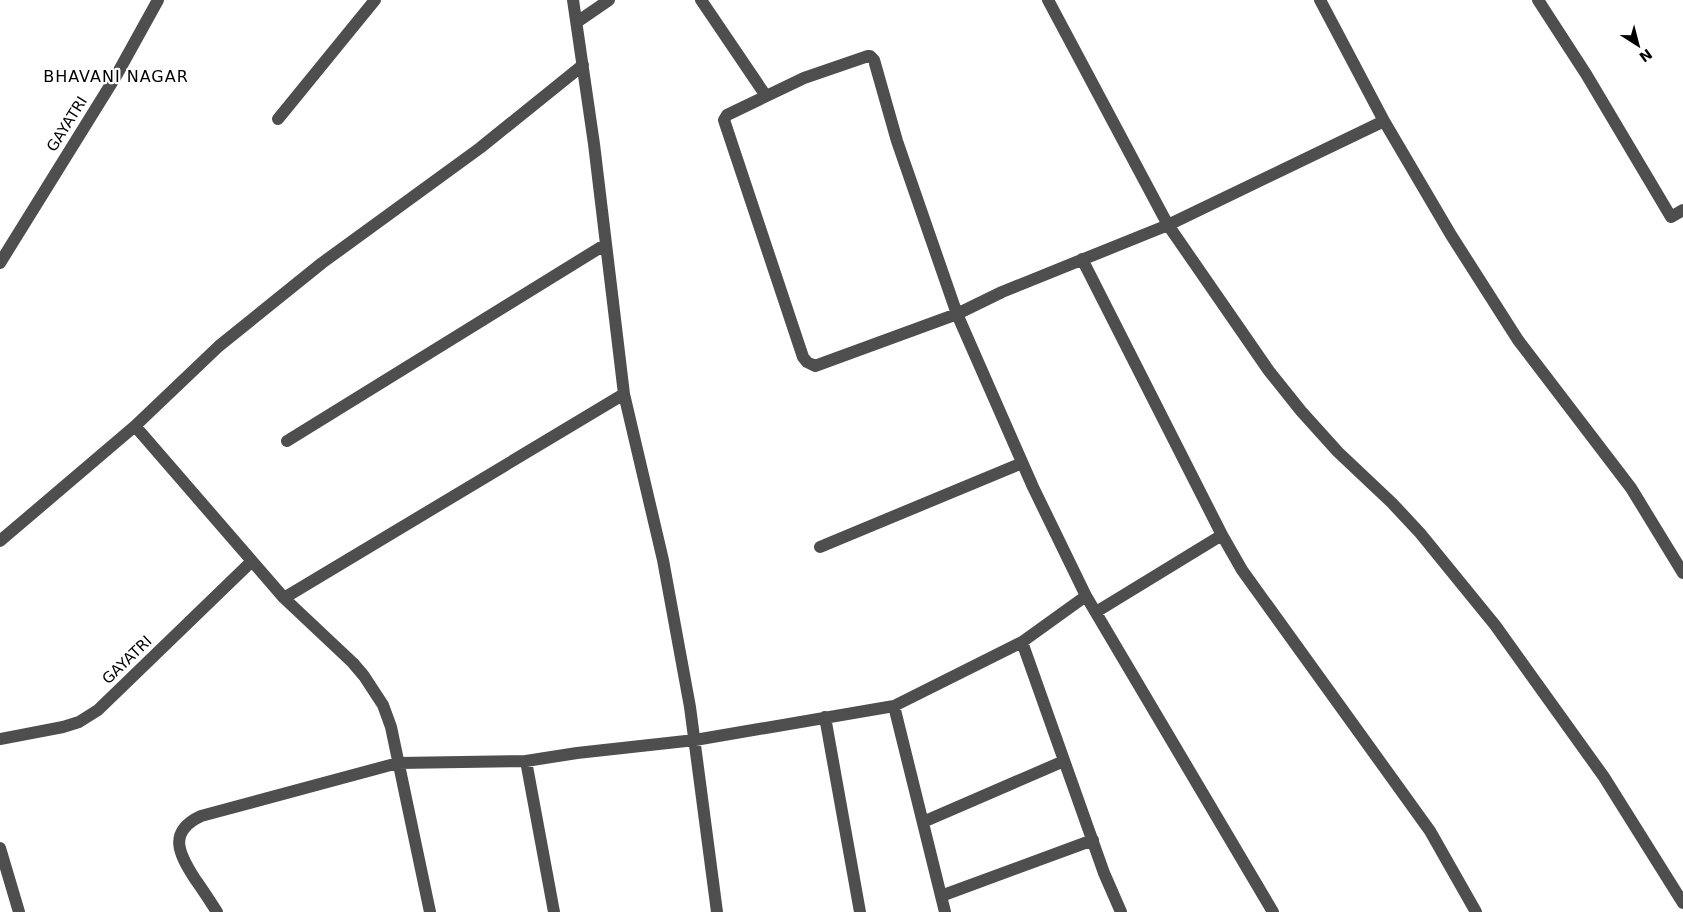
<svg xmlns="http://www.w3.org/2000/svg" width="1683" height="912" font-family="'DejaVu Sans',sans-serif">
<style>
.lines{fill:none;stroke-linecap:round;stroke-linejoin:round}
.minor{stroke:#4e4e4e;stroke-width:12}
.labels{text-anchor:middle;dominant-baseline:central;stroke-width:4.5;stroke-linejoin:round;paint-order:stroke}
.street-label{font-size:15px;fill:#000;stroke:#fff}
.neighbourhood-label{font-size:16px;letter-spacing:1px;fill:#000;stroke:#fff}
</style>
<rect width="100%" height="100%" fill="#fff"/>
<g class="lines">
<path class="minor" d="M573 0 594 144 624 394 663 560 690 707 717 912
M701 0 766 96
M1048 0 1168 225 1269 371 1301 411 1338 452 1392 503 1420 533 1495 625 1604 777 1683 903
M1320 0 1384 121 1451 235 1518 340 1631 488 1683 573
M1538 0 1586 74 1671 217 1683 210
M577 22 609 0
M278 119 375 0
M1082 259 1222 535 1242 570 1430 831 1476 912
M0 263 116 76 158 0
M135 426 284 598 353 663 364 676 383 705 391 727 430 912
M287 441 606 244
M0 541 135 426 219 346 322 263 480 148 583 65
M820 547 1022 463
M284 598 624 394
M1096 612 1222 535
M1022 642 1104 873 1121 912
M894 706 945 912
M825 717 860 912
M0 739 63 727 79 722 98 710 252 561
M526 761 554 912
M923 822 1064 761
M0 848 19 912
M941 896 1093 840
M217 912C210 901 203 890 195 879 179 854 167 832 201 816L398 763 526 761 577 753 695 740 894 706 1022 642 1086 596
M1273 912 1086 596 1033 487 957 314 897 141 874 60 870 56H868L804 78 727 115 724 120 803 357 807 362 815 366 957 314 1002 292 1168 225 1384 121"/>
</g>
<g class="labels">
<g class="street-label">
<text transform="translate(67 124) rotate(-58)">GAYATRI</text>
<text transform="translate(127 660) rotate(-44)">GAYATRI</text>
</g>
<g class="neighbourhood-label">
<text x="116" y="76">BHAVANI NAGAR</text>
</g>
</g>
<g transform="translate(1638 45) rotate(144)" stroke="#ffffff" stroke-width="4" paint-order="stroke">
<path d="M0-4L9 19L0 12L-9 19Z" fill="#000000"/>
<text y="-8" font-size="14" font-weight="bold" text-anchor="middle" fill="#000000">N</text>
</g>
</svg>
